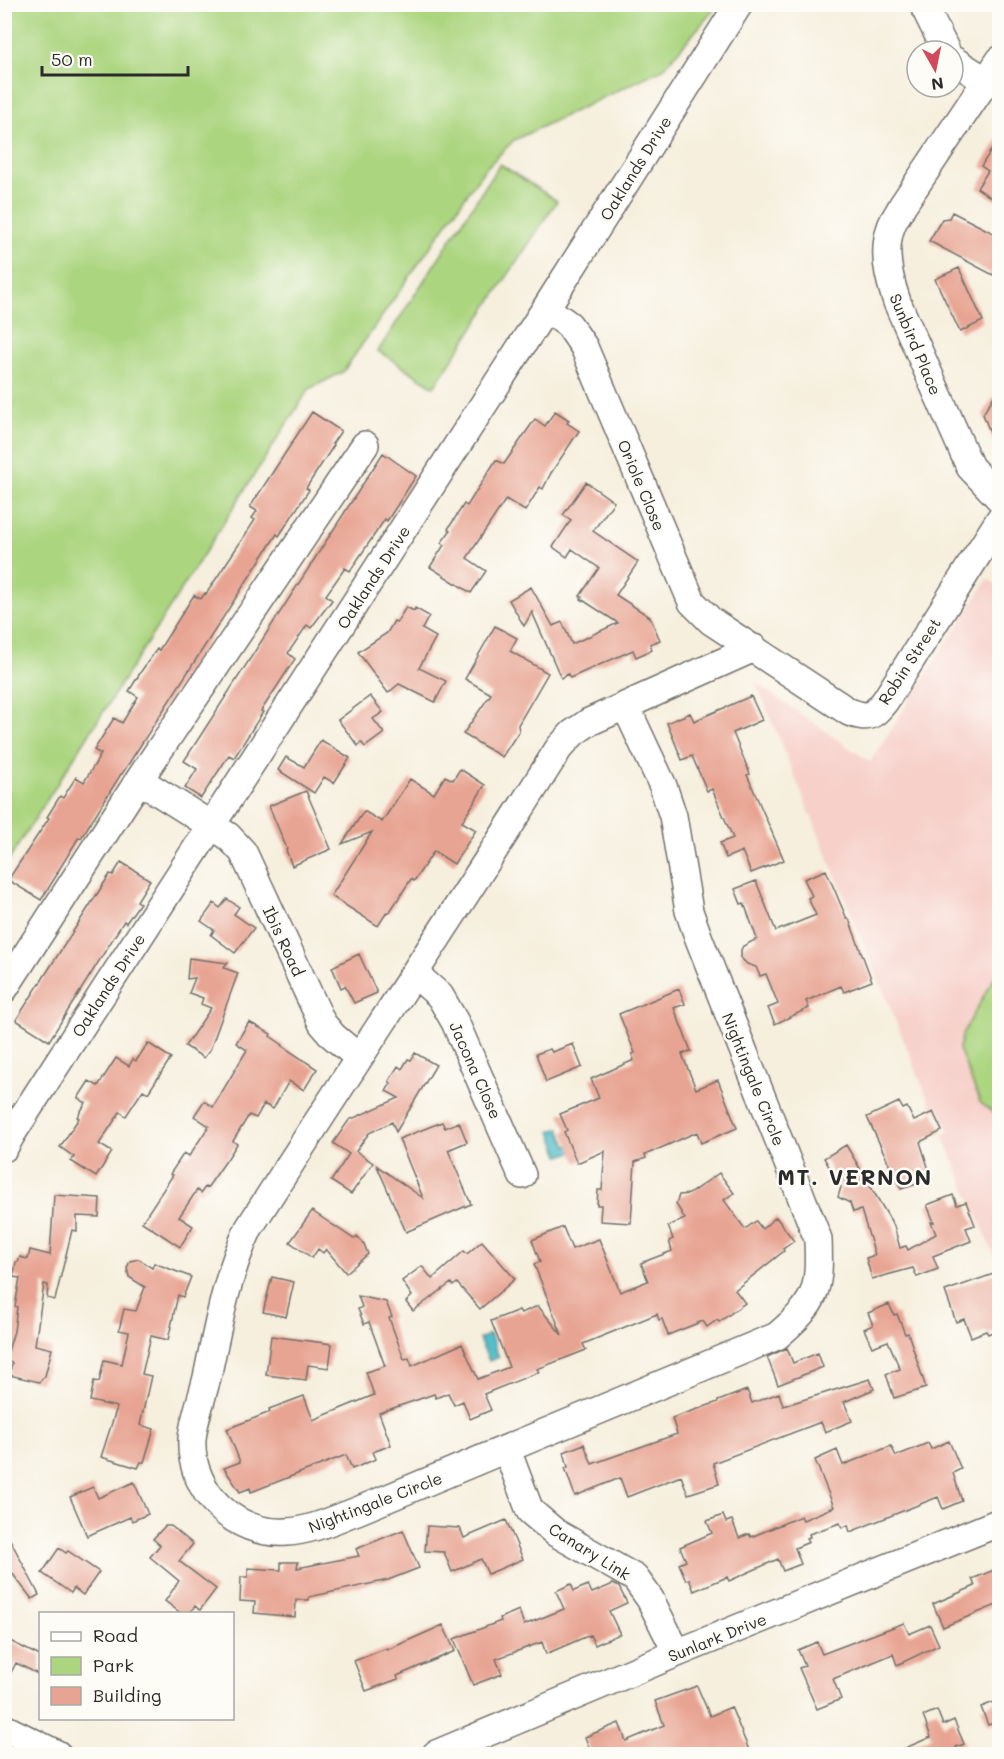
<svg xmlns="http://www.w3.org/2000/svg" width="1004" height="1759" font-family="Mali,sans-serif">
<style>
.built{fill:#f7d0ca}
.green{fill:#acd580;stroke:#6c8056;stroke-width:1.5}
.water{fill:#52bfca;stroke:#3e757a;stroke-width:1.5}
.building{fill:#e8a493}
.lines{fill:none;stroke-linecap:round;stroke-linejoin:round}
.minor-casing{stroke:#72706a;stroke-width:30}
.minor{stroke:#fff;stroke-width:27}
.labels{text-anchor:middle;dominant-baseline:central;stroke-width:5;stroke-linejoin:round;paint-order:stroke}
.street-label{font-size:16px;fill:#2b2b2b;stroke:#fdfcf7}
.district-label{font-size:22px;font-weight:bold;letter-spacing:1.5px;fill:#2b2b2b;stroke:#fdfcf7}
</style>
<rect width="100%" height="100%" fill="#fdfcf7"/>
<filter id="ink" filterUnits="userSpaceOnUse"><feTurbulence type="fractalNoise" baseFrequency=".0167" numOctaves="2"/><feDisplacementMap in="SourceGraphic" scale="12" xChannelSelector="R" yChannelSelector="G"/><feConvolveMatrix kernelMatrix="1 2 1 2 8 2 1 2 1" color-interpolation-filters="sRGB"/></filter>
<filter id="wash" filterUnits="userSpaceOnUse"><feTurbulence type="fractalNoise" baseFrequency=".008" numOctaves="4" result="noise"/><feDisplacementMap in="SourceGraphic" scale="24" xChannelSelector="R" yChannelSelector="G"/><feGaussianBlur stdDeviation="1.35" result="paint"/><feColorMatrix in="noise" values="0 0 0 0 0 0 0 0 0 0 0 0 0 0 0 0 0 1.4 0 .05"/><feComposite in="paint" operator="in"/></filter>
<g filter="url(#wash)">
<rect width="100%" height="100%" fill="#f6efde"/>
<path class="built" d="M988 579 999 587V1267L943 1135 949 1131 940 1109 933 1111 756 683 870 762Z"/>
<path class="green" d="M5 4 718 5 663 69 514 140 484 170 343 372 309 389 5 866Z
M500 164 557 201 434 387 378 351Z
M999 969V1118L980 1102 959 1049 963 1033Z"/>
<path class="water" d="M560 1128 567 1146 571 1145 573 1152 560 1156 551 1131Z
M490 1334 499 1357 489 1361 479 1339Z"/>
<g id="blocks">
<path class="building" d="M999 138V203L977 188 988 171 981 166Z
M952 212 999 236V262L993 275 929 241 942 219 949 218Z
M959 268 983 321 960 332 935 279Z
M999 388V454H998L983 414Z
M555 411 569 420 567 423 579 431 551 473 543 489 540 487 525 511 506 499 467 558 486 571 471 593 430 567 444 545 441 543 450 531 448 529 464 504 467 506 496 460 504 464 535 419 545 426Z
M312 412 341 431 332 444 334 445 306 488 309 490 279 536 277 534 122 774H121L81 838 79 837 57 873H58L41 900 8 880 49 818 47 817 60 796 63 798 76 777 84 782 101 754 94 750 114 718 122 723 138 697 129 691 142 670 157 649 159 650 194 595 201 599 205 593 206 594 255 520 252 518 257 511 250 507Z
M383 453 416 476 387 521 385 519 350 571 345 568 326 595 332 600 311 628 307 625 288 653 295 659 261 711 263 712 234 758 229 755 201 798 185 788 197 769 184 761Z
M586 482 614 502 593 531 638 562 616 595 650 617 660 640 650 644 652 650 636 657 633 650 570 678 568 674 561 678 532 612 524 626 509 600 531 587 553 626 562 622 572 644 618 623 581 599 582 597 580 596 599 568 572 549 567 557 553 547 571 520 563 515Z
M406 607 414 611 415 608 429 616 422 629 436 637 419 668 446 681 435 702 399 684 388 693 358 652 387 633 394 621 397 622Z
M495 626 517 638 510 651 548 673 518 725 519 731 502 757 463 734 491 694 465 679Z
M370 696 383 712 373 719 384 733 365 747 361 742 358 746 338 720Z
M751 696 762 720 733 733 750 774 747 775 784 860 751 873 742 851 726 858 720 843 733 838 712 789 707 791 692 756 682 760 667 723 690 713 694 721Z
M321 740 350 758 334 783 324 777 314 793 278 770 286 757 304 767Z
M460 769 485 785 462 822 476 830 454 864 434 851 414 881 411 879 389 913 387 912 378 926 331 896 372 832 342 844 364 811 382 822 410 779 434 794 445 776 453 780Z
M306 791 331 849 292 866 286 850 287 849 269 806Z
M121 862 150 880 137 901 140 903 126 923 124 921 49 1041 16 1020 110 874 113 875Z
M826 870 847 919H849L872 981 844 992 841 986 806 1001 809 1008 775 1024 768 1008 778 1004 766 974 760 976 756 967 747 964 741 958V950L743 946 757 939 744 903 741 904 735 889 756 881 776 931 816 915 808 898 812 896 804 879Z
M227 899 239 907 234 914 254 928 235 953 211 935 214 930 201 921 214 903 220 908Z
M359 954 377 993 354 1003 345 986 341 988 332 967Z
M189 958 228 963 224 968 238 973 210 1050 204 1058 185 1046 211 1008 201 1004 203 998 189 993 195 978 187 979Z
M679 989 685 1004 674 1008 691 1051 682 1054 696 1089 718 1080 737 1128 701 1143 697 1132 645 1155 646 1158 635 1162 631 1223 600 1221 601 1205H597L598 1190H602L605 1151 577 1163 564 1132 567 1130 560 1114 599 1098 591 1079 634 1060 632 1054 635 1053 619 1014Z
M249 1022 271 1034 270 1036 283 1045 282 1046 317 1069 304 1090 289 1081 273 1109 264 1104 256 1118 249 1115 233 1141 237 1144 228 1158 207 1188 205 1187 201 1193 197 1190 179 1217 193 1226 180 1247 142 1222 173 1175 170 1174 184 1153 189 1156 209 1126 194 1116 204 1101 213 1107 247 1050 236 1043Z
M148 1043 171 1058 148 1093 143 1090 126 1116 120 1112 99 1144 112 1152 96 1177 71 1161 74 1157 60 1147 79 1118 77 1117 86 1103 78 1098 89 1081 98 1086 116 1058 129 1066 133 1059 136 1061Z
M573 1044 582 1067 546 1082 536 1054 550 1049 552 1052Z
M415 1053 436 1065 396 1132 392 1122 369 1133 356 1151 373 1163 351 1194 331 1181 349 1154 333 1143 349 1120 399 1098 386 1091 391 1083 389 1081 398 1066 402 1069 408 1059 411 1060Z
M899 1102 903 1109 907 1107 914 1121 933 1112 942 1131 920 1142 932 1179 901 1189 867 1117Z
M442 1122 445 1128 459 1122 467 1142 448 1150 471 1204 406 1232 377 1166 423 1198 399 1139Z
M846 1145 894 1226 900 1248 906 1246 908 1250 936 1234 931 1222H934L927 1205 953 1195 957 1205 966 1202 975 1225 966 1228 971 1241 933 1256 938 1269 917 1277 913 1268 872 1279 866 1258 875 1255 861 1210 853 1212 850 1203 838 1197 841 1187 824 1158Z
M719 1173 734 1193 724 1200 745 1229 756 1221 762 1229 776 1217 794 1241 783 1249 784 1251 735 1290 745 1303 719 1322 717 1320 707 1327 703 1321 668 1335 662 1319 659 1320 657 1314 583 1344 586 1350 537 1369 539 1372 484 1394 491 1410 470 1419 463 1401 454 1405 448 1393 436 1398 434 1394 379 1413 391 1445 373 1452 376 1459 352 1469 346 1455 251 1492 250 1488 240 1492 224 1468 240 1462 227 1429 270 1412 269 1409 304 1396 313 1420 374 1395 366 1372 385 1366 369 1322 364 1324 358 1309 362 1307 358 1296 386 1302 392 1317 389 1318 404 1359 409 1358 412 1366 462 1344 478 1379 509 1367 491 1321 519 1310 521 1313 538 1306 562 1335 534 1264 540 1262 532 1240 563 1227 572 1249 599 1239 620 1292 648 1281 641 1263 672 1251 669 1241 673 1239 668 1226 685 1219 676 1204 679 1195 689 1194Z
M54 1195 100 1198 99 1217 77 1216V1231L72 1230 55 1300 47 1298 48 1285 44 1284 35 1345 52 1349 45 1376 39 1382 9 1375 12 1363 5 1361 14 1331 17 1307 15 1306 20 1278 13 1277 16 1262H18L20 1257 28 1259 30 1250 50 1255Z
M312 1211 354 1239 357 1236 364 1244 368 1254 346 1273 326 1249 323 1253 318 1249 312 1258 290 1242Z
M482 1241 515 1279 480 1309 457 1283 453 1286 451 1283 413 1311 406 1302 412 1296 402 1281 422 1266 432 1279 464 1251 467 1254Z
M139 1259 152 1268 154 1263 191 1277 183 1297 178 1295 168 1340 151 1336 142 1374 151 1376 140 1425 154 1429 144 1462H141L138 1468 101 1457 117 1407 90 1401 94 1381 99 1382 104 1360 122 1364 129 1332 119 1330 124 1309 136 1311 145 1287 129 1277 127 1268 130 1261Z
M999 1272V1329L988 1334 986 1331 971 1337 964 1319 956 1322 945 1291Z
M272 1277 294 1282 286 1317 263 1312Z
M889 1304 894 1315 897 1314 905 1334 908 1333 926 1388 894 1398 886 1374 900 1369 888 1341 872 1347 864 1329 873 1325 868 1313Z
M271 1336 332 1344 329 1368 308 1365 306 1380 266 1375Z
M787 1348 793 1363 818 1353 823 1367 778 1385 767 1357Z
M870 1379 874 1389 844 1402 852 1421 825 1432 821 1422 713 1463 719 1484 688 1494 681 1476 627 1497 620 1478 575 1496 565 1468 568 1467 564 1452 584 1444 592 1464 677 1434 672 1418 718 1402V1401L747 1390 752 1403 779 1393 783 1406Z
M949 1441 961 1469 953 1473 962 1501 943 1509 938 1497 850 1532 848 1525 842 1528 840 1523 809 1534 810 1537 807 1538 809 1542 795 1548 801 1564 783 1571 778 1559 729 1581 727 1577 694 1591 689 1579 686 1580 679 1564 686 1561 680 1547 712 1533 707 1521 723 1515 726 1522 732 1520 739 1538 749 1534 751 1537 801 1516 803 1520 834 1507 815 1460 837 1450 843 1465 891 1446 896 1456 928 1443 931 1449Z
M134 1482 148 1514 132 1521 130 1517 87 1536 70 1497 93 1487 98 1498Z
M506 1520 523 1559 488 1574 481 1559 452 1572 444 1552 425 1551 427 1526 460 1528 464 1538Z
M165 1526H171L193 1544 179 1561 216 1589 200 1610 195 1606 189 1614H182L165 1601 179 1581 150 1557 160 1545 153 1539Z
M4 1528 39 1595 32 1599 12 1573 4 1578Z
M403 1530 419 1568 388 1580 309 1597V1600H296L295 1617 254 1613 255 1602 240 1601 241 1577H248V1568L281 1570V1562H298L297 1568 359 1556 356 1549Z
M59 1548 66 1553 68 1551 99 1572 83 1595 74 1588 71 1593 42 1573Z
M994 1570 995 1573 999 1571V1604L943 1627 933 1604 975 1586 972 1579Z
M571 1584 574 1591 588 1585 592 1593 613 1584 619 1587 627 1603 609 1611 620 1634 595 1645 590 1635 546 1654 542 1642 496 1659 502 1674 473 1685 454 1639 501 1621 500 1618 519 1610 524 1625 564 1609 556 1591Z
M904 1623 909 1634 930 1625 939 1645 897 1665 893 1654 833 1679 841 1699 817 1709 799 1668 805 1666 798 1650 817 1642 822 1654Z
M443 1625 455 1651 397 1676 398 1679 366 1691 354 1661 387 1648V1650Z
M4 1638 40 1656V1675L16 1663 4 1686Z
M697 1686 710 1716 731 1707 749 1750 739 1755H592L585 1737 619 1723 626 1741 664 1725 655 1701Z
M999 1700V1721L988 1725 981 1707Z
M937 1710 943 1725 954 1720 964 1744 956 1747 959 1755H889L931 1737 923 1716Z"/>
</g>
</g>
<g filter="url(#ink)">
<use href="#blocks" fill-opacity="0" stroke="#72706a" stroke-width="1.5"/>
<g class="lines">
<g class="minor-casing">
<path id="minor" d="M923 4 946 51
M953 60 986 81
M1000 60 902 206C899 213 893 220 891 227 882 251 889 279 897 302L970 467 1000 499
M546 308 569 325 584 347 692 602 711 621 849 712C869 719 872 717 885 701L1000 519
M626 707 663 786 673 816 689 911 699 939 818 1239C820 1291 817 1302 777 1336L357 1511C335 1519 311 1531 287 1532 235 1536 189 1491 192 1439 194 1416 205 1391 209 1368 219 1320 228 1272 249 1228 352 1067 458 909 559 748L573 733 589 722 754 648
M139 780 228 836 243 852 322 1023 333 1036 358 1057
M415 974 440 996 455 1022 522 1175
M4 989 139 780 365 445
M4 1148 13 1132 546 308 739 4
M507 1450 530 1511 556 1533 635 1578 650 1599 677 1653
M4 1728 57 1754
M436 1754 677 1653 1000 1522"/>
</g>
<use href="#minor" class="minor"/>
</g>
</g>
<g class="labels">
<g class="street-label">
<text transform="translate(635 168) rotate(-58)">Oaklands Drive</text>
<text transform="translate(916 344) rotate(67)">Sunbird Place</text>
<text transform="translate(642 485) rotate(67)">Oriole Close</text>
<text transform="translate(373 577) rotate(-57)">Oaklands Drive</text>
<text transform="translate(909 661) rotate(-57)">Robin Street</text>
<text transform="translate(284 941) rotate(65)">Ibis Road</text>
<text transform="translate(108 985) rotate(-57)">Oaklands Drive</text>
<text transform="translate(476 1070) rotate(66)">Jacona Close</text>
<text transform="translate(754 1079) rotate(68)">Nightingale Circle</text>
<text transform="translate(375 1502) rotate(-21)">Nightingale Circle</text>
<text transform="translate(590 1551) rotate(32)">Canary Link</text>
<text transform="translate(717 1637) rotate(-22)">Sunlark Drive</text>
</g>
<g class="district-label">
<text x="855" y="1176">MT. VERNON</text>
</g>
</g>
<rect width="1004" height="1759" fill="none" stroke="#fdfcf7" stroke-width="24"/>
<rect x="39" y="1612" width="195" height="108" fill="#fdfcf7" stroke="#a9a8a5" stroke-width="1.5"/>
<rect x="51" y="1632" width="30" height="9" fill="#ffffff" stroke="#a9a8a5" stroke-width="1.5"/>
<text x="93" y="1642" font-size="18" fill="#2b2b2b">Road</text>
<rect x="51" y="1657" width="30" height="18" fill="#acd580" stroke="#a9a8a5" stroke-width="1.5"/>
<text x="93" y="1672" font-size="18" fill="#2b2b2b">Park</text>
<rect x="51" y="1687" width="30" height="18" fill="#e8a493" stroke="#a9a8a5" stroke-width="1.5"/>
<text x="93" y="1702" font-size="18" fill="#2b2b2b">Building</text>
<g transform="translate(935 69) rotate(171)"><circle r="28" fill="#fdfcf7" stroke="#a9a8a5" stroke-width="1.5"/>
<path d="M0-4.5L10 22L0 15L-10 22Z" fill="#d1495b"/>
<text y="-9" font-size="16" font-weight="bold" text-anchor="middle" fill="#2b2b2b">N</text>
</g>
<path d="M42 66v9h146v-9" fill="none" stroke="#2b2b2b" stroke-width="3"/>
<text x="51" y="66" font-size="18" fill="#2b2b2b" stroke="#fdfcf7" stroke-width="4.5" paint-order="stroke">50 m</text>
</svg>
